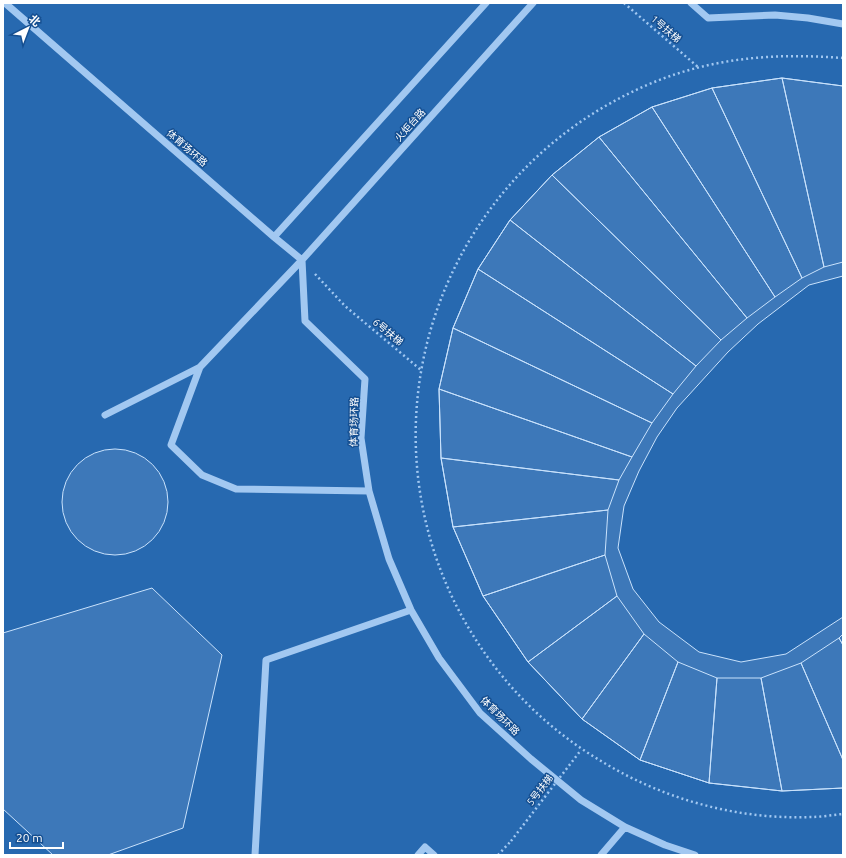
<svg xmlns="http://www.w3.org/2000/svg" width="846" height="858" font-family="Ubuntu,'Noto Sans SC',sans-serif">
<style>
.green{fill:#2769b0}
.building{fill:#3d78b9;stroke:#c9e2fc}
.lines{fill:none;stroke-linecap:round;stroke-linejoin:round}
.path{stroke:#a2c8f1;stroke-width:2.5;stroke-dasharray:2 3;stroke-linecap:butt}
.minor{stroke:#a2c8f1;stroke-width:7}
.path-bridge{stroke:#a2c8f1;stroke-width:2.5;stroke-dasharray:2 3;stroke-linecap:butt}
.labels{text-anchor:middle;dominant-baseline:central;stroke-width:3;stroke-linejoin:round;paint-order:stroke}
.street-label{font-size:10px;fill:#fff;stroke:#154f91}
</style>
<rect width="100%" height="100%" fill="#154f91"/>
<path class="green" d="M3 3H843V855H3Z"/>
<path class="building" d="M782 78 843 86V276L809 285 758 324 728 352 677 408 657 437 639 471 624 506 618 548 633 589 659 622 699 652 741 662 786 654 843 617V788L782 791 709 783 640 760 582 719 528 662 483 596 453 527 441 458 439 389 453 328 478 269 510 220 552 175 599 137 652 107 712 88Z
M782 78 843 86V262L824 267Z
M782 78 824 267 802 278 712 88Z
M712 88 802 278 775 297 652 107Z
M652 107 775 297 747 318 599 137Z
M599 137 747 318 721 340 552 175Z
M552 175 721 340 696 366 510 220Z
M510 220 696 366 673 394 478 269Z
M478 269 673 394 652 423 453 328Z
M453 328 652 423 632 457 439 389Z
M439 389 632 457 619 480 441 458Z
M62 502a53 53 0 1 1 106 0a53 53 0 1 1-106 0Z
M441 458 619 480 608 510 453 527Z
M608 510 605 555 483 596 453 527Z
M605 555 617 596 528 662 483 596Z
M152 588 222 655 183 828 108 855H53L3 809V633Z
M617 596 644 634 582 719 528 662Z
M644 634 678 662 640 760 582 719Z
M843 634V645L839 638Z
M839 638 843 645V760L801 663Z
M678 662 717 678 709 783 640 760Z
M801 663 843 760V788L782 791 761 678Z
M717 678H761L782 791 709 783Z"/>
<g class="lines">
<path class="path" d="M624 3 698 67
M843 58C777 53 714 57 652 83 449 167 358 403 454 601 487 668 537 723 601 761 663 799 737 820 811 817 821 817 832 815 843 814
M315 274 345 306 421 370
M498 855 511 841"/>
<path class="minor" d="M5 3 274 237 302 260 305 321 365 379 361 438 369 491 389 559 411 610 439 658 480 713 531 759 581 800 625 827 665 845 695 855
M691 3 708 18 775 15 808 18 843 24
M274 237 486 3
M105 415 200 367
M369 491 236 489 202 475 171 445 200 367 302 260 533 3
M255 855 266 660 411 610
M418 855 425 847 434 855
M601 855 625 827"/>
<path class="path-bridge" d="M511 841 581 750"/>
</g>
<g class="labels">
<g class="street-label">
<text transform="translate(666 29) rotate(41)">1号扶梯</text>
<text transform="translate(410 125) rotate(-48)">火炬台路</text>
<text transform="translate(187 148) rotate(41)">体育场环路</text>
<text transform="translate(388 332) rotate(40)">6号扶梯</text>
<text transform="translate(354 422) rotate(-89)">体育场环路</text>
<text transform="translate(500 716) rotate(45)">体育场环路</text>
<text transform="translate(540 790) rotate(-52)">5号扶梯</text>
</g>
</g>
<rect width="846" height="858" fill="none" stroke="#ffffff" stroke-width="8"/>
<g transform="translate(28 28) rotate(42)" stroke="#154f91" stroke-width="3" paint-order="stroke">
<path d="M0-3L7 15L0 10L-7 15Z" fill="#ffffff"/>
<text y="-6" font-size="11" font-weight="bold" text-anchor="middle" fill="#ffffff">北</text>
</g>
<path d="M10 842v6h53v-6" fill="none" stroke="#ffffff" stroke-width="2"/>
<text x="16" y="842" font-size="12" fill="#ffffff" stroke="#154f91" stroke-width="3" paint-order="stroke">20 m</text>
</svg>
